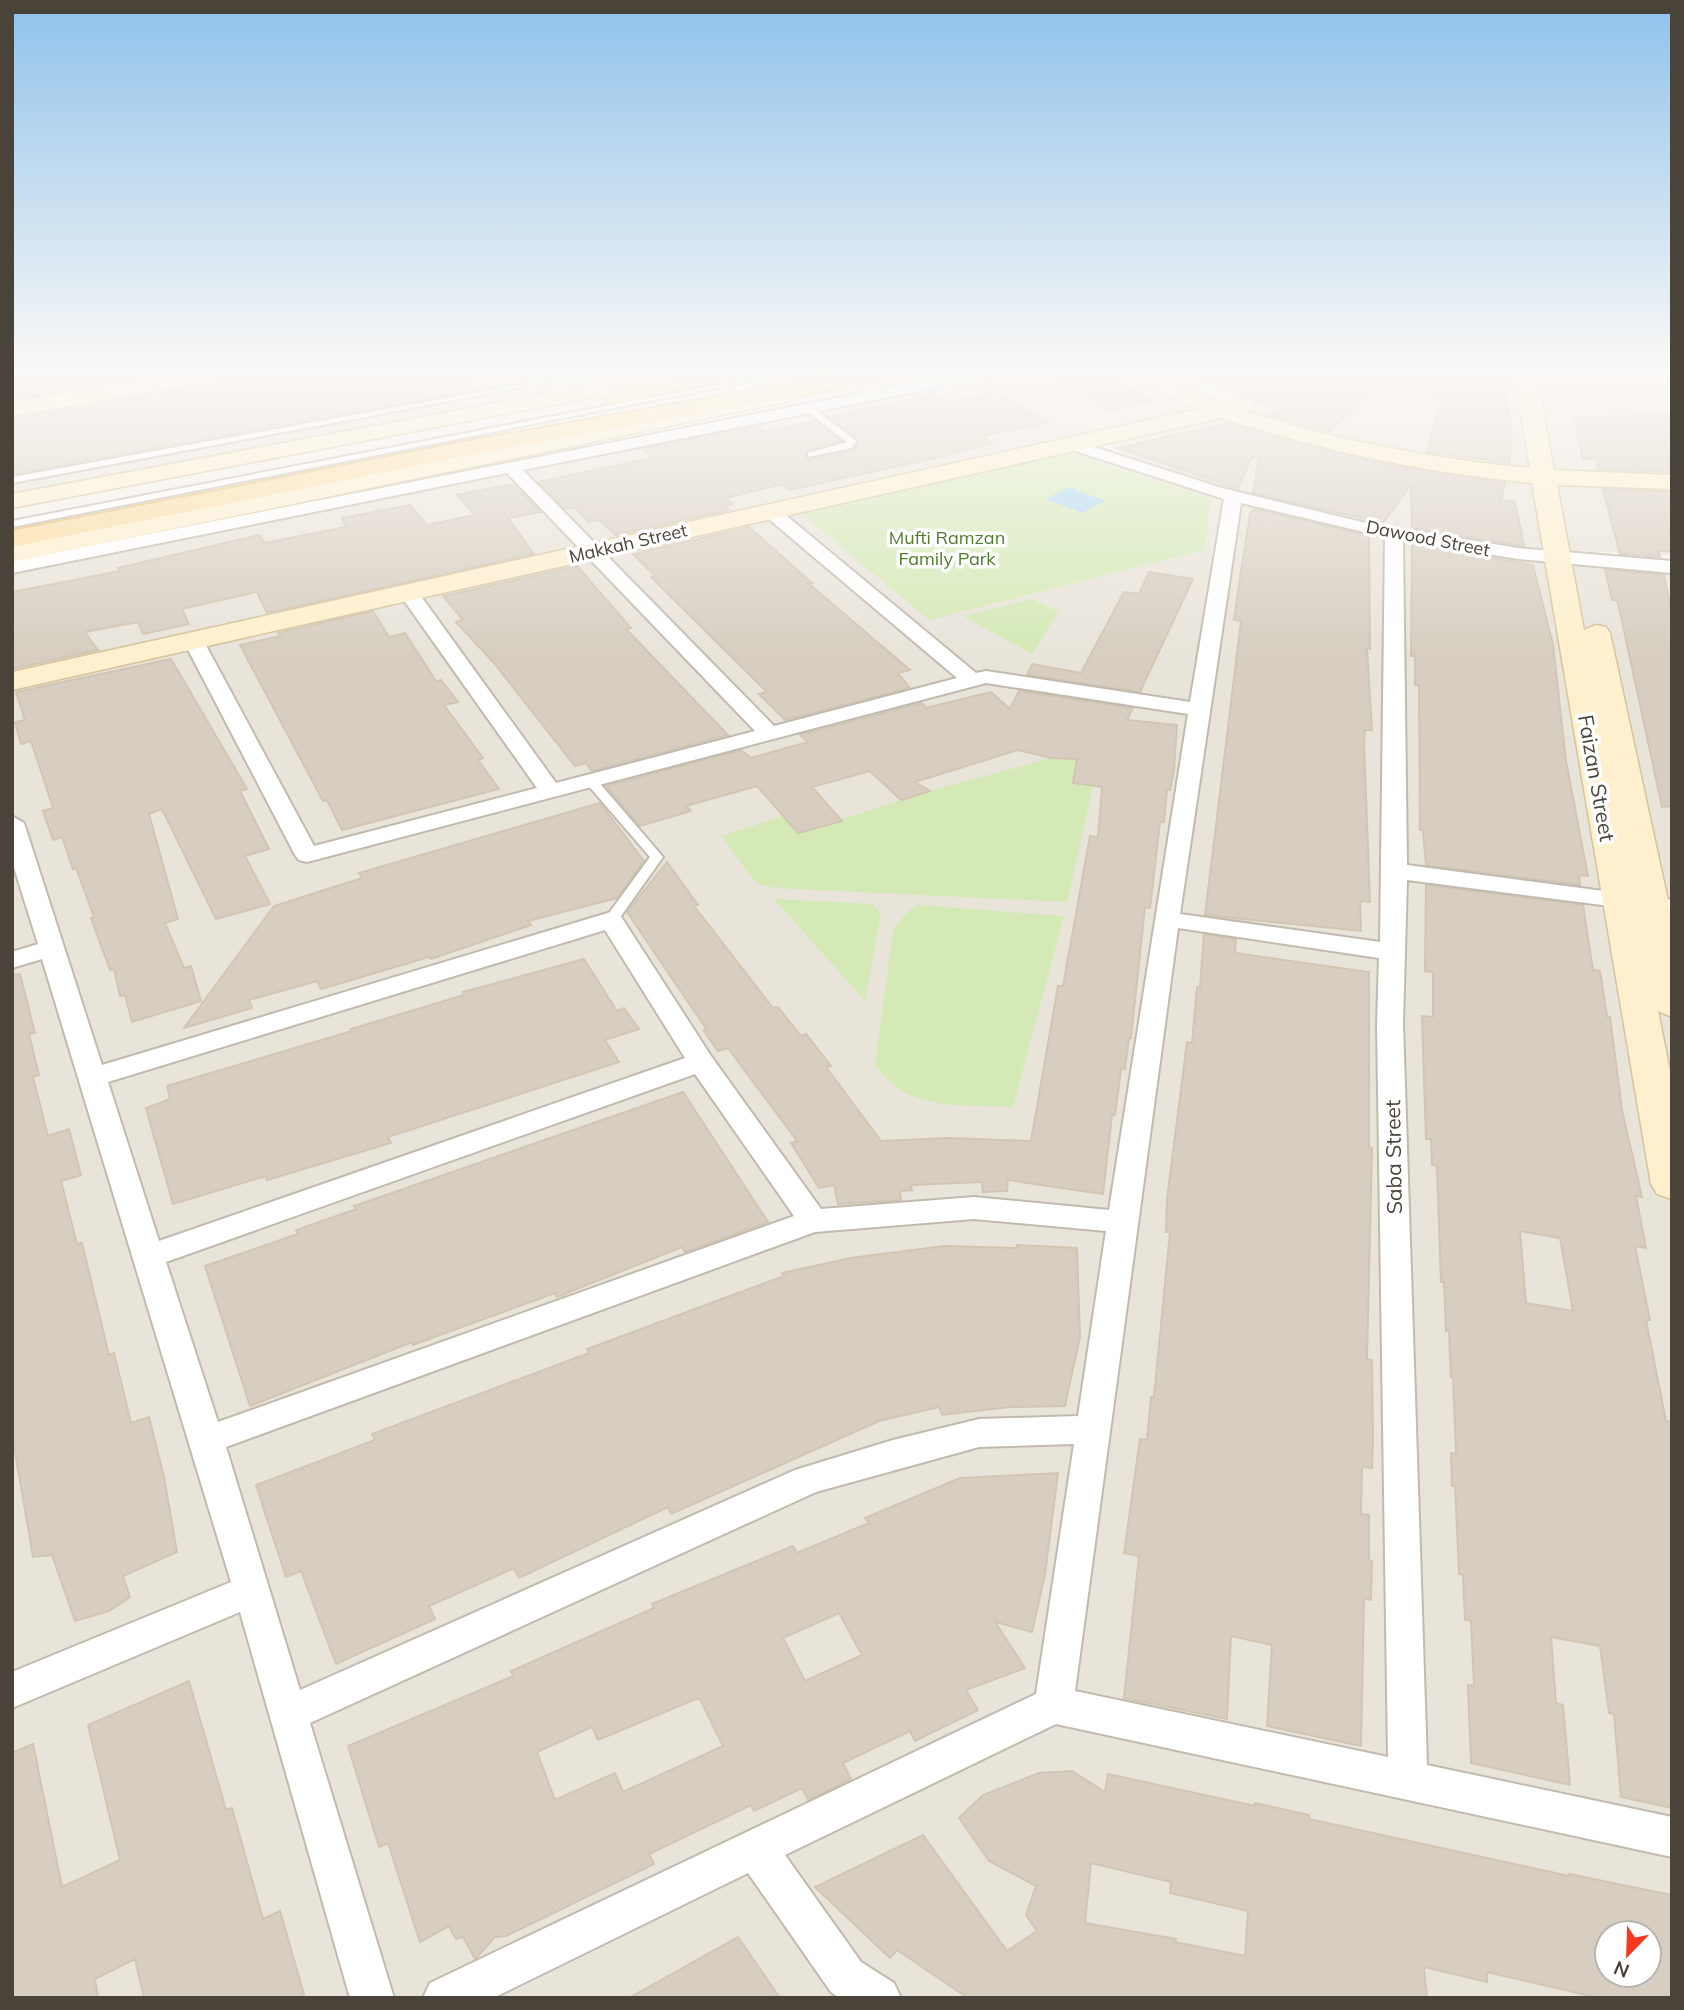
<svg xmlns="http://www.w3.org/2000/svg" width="1684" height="2010" font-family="Mulish,sans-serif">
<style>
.residential{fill:#e9e4da;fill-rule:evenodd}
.green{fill:#d4e9b6}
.water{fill:#aad7f0}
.building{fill:#d7cec1;stroke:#d2c5b4;stroke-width:2;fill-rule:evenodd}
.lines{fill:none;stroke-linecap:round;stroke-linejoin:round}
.lane-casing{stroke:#c1baae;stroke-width:4}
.street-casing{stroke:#c1baae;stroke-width:4}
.secondary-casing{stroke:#d4c39c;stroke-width:3}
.primary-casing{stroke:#e3ba6d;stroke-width:4}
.lane{fill:#fff;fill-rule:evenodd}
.street{fill:#fff;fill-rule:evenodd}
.secondary{fill:#fef0ce;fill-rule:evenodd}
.primary{fill:#fcdd9e;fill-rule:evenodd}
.labels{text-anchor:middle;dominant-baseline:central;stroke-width:7;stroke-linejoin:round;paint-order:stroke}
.far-park-label{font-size:18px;fill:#4e7c2c;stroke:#fff}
.far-street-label{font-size:18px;fill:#4a4339;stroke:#fff}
.street-label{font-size:21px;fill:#4a4339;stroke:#fff}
</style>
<rect width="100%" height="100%" fill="#f6f2ec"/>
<path class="residential" d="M12 372H674L12 495Z
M970 372H1147L1227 407 1058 445 1246 505 1416 544 1672 567V1998H12V556ZM1607 1933H1649V1975H1607Z
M1176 372H1672V555L1557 550 1402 530 1245 494 1124 454 1103 441 1262 405Z"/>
<path class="green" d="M1068 453 1211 499 1205 550 929 620 802 514Z
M1031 599 1059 611 1032 654 963 616Z
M1051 758 1077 759 1073 783 1093 786 1067 902 775 888 756 883 721 836 783 816 799 833 930 791Z
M774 899 873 904 881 913 865 1001Z
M918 905 1064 916 1013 1107C959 1104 910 1113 875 1065L893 931 907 912Z"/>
<path class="water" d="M1069 487 1105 501 1082 513 1045 499Z"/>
<path class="building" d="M40 372 41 374 176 372 12 399V376Z
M240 372H243L244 379 285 372H375L382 380 429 372H460L476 390 12 474V419L227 381Z
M1043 372H1103L1153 401 1109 410Z
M1184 372H1505L1512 440 1509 463 1427 452 1442 398 1378 387 1329 432 1268 415 1285 411 1184 374Z
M997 392 1047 423 981 436 992 443 926 460 790 490 782 484 725 498 733 504 725 506 729 510 616 535 599 520 589 522 574 507 565 509 538 482 652 458 643 449 757 426 764 432 815 421 841 441 807 450 805 457 809 460 853 451 858 443 857 438 829 417 934 394 946 403Z
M1672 415V472L1598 469 1596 459H1583L1574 418Z
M1230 423 1375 462 1505 483 1501 500 1515 502 1524 546 1412 528 1411 484 1383 523 1253 493 1259 458 1252 456 1238 489 1117 448Z
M507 485 516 486 540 512 508 518 534 554 267 613 257 592 182 609 189 624 143 634 138 622 85 632 98 650 12 669V592L120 571 118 568 259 535 265 543 346 527 342 518 410 505 427 525 475 515 457 495Z
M1603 489 1672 492V551H1658L1660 557 1620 554Z
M1254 509 1369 536 1370 649 1367 648 1372 730H1365L1364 743 1370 902 1360 901 1361 931 1205 915 1241 621 1234 620 1239 585 1250 513Z
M749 527 812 583H808L910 670 898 673 910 688 785 720 759 694 767 692 651 577 655 576 633 554Z
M1412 544 1533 565 1553 645 1566 761 1588 876 1579 875 1580 885 1426 865 1423 830H1420L1419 685H1415V656H1411Z
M577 566 631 628 626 629 728 735 592 771 586 763 575 766 494 663 456 622 463 620 443 596Z
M1605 570 1664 575 1672 613V806L1662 807 1620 612 1617 600H1612Z
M1149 572 1193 579 1140 692 1027 675 1032 664 1081 673 1124 592 1139 594Z
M373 611 389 637 405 633 436 681 441 680 458 702 444 705 483 758 478 760 499 789 342 830 327 800 323 801 240 645 280 636 278 633Z
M171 659 247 789 240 791 269 849 245 856 270 904 216 919 162 809 149 814 178 919 165 923 184 968 191 966 201 1001 132 1022 125 995 120 996 114 969 110 970 91 918 94 917 76 868 73 869 62 837 53 840 43 811 53 808 31 741 21 744 15 722 25 720 16 692Z
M1019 691 1133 708 1127 720 1177 725 1174 770 1170 790 1167 789 1164 822H1160L1150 908 1145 907 1131 1038H1129L1125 1069H1121L1115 1115H1112L1103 1194 1008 1180 1007 1191 983 1192 982 1182 911 1185 912 1190 900 1191 901 1200 838 1204 834 1185 819 1188 791 1143 797 1141 728 1048 718 1051 704 1031 707 1030 627 912 667 862 698 905 694 906 773 1008 778 1007 801 1036 806 1034 831 1066 826 1067 881 1141 947 1138 1031 1141 1058 986H1063L1090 836 1098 837 1102 787 1073 783 1077 759 1051 758 1018 750 915 782 930 791 901 800 870 771 812 787 842 821 798 833 757 786 686 806 691 811 640 826 606 786 741 750 751 758 808 742 800 735 922 703 926 708 991 692 1010 709Z
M600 803 644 861 617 898 528 921 531 925 431 959 429 957 321 989 317 981 249 1000 252 1008 184 1028 274 906 362 878 359 873Z
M1426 885 1583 905 1593 970 1600 971 1607 1017H1610L1622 1110 1642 1197 1636 1196 1646 1248 1635 1246 1650 1320H1646L1666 1421 1672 1422V1808L1621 1797 1614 1714 1609 1713 1600 1646 1551 1637 1556 1703 1563 1705 1570 1785 1471 1763 1468 1685 1474 1686 1471 1621 1465 1620 1463 1575 1459 1574 1455 1486H1452L1451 1453 1456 1454 1453 1378 1451 1377 1449 1331H1446L1444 1282H1441L1437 1166 1432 1165 1431 1139H1426L1422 1016 1433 1017V972L1425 971ZM1520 1231 1560 1238 1573 1311 1526 1303Z
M1204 934 1236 939 1235 953 1369 972V1147L1372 1148 1367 1359 1372 1360 1373 1440 1372 1468 1362 1467 1361 1514 1369 1515V1560L1372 1561 1371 1600 1364 1598 1361 1746 1267 1726 1272 1645 1231 1636 1227 1719 1124 1698 1139 1556 1124 1553 1140 1439 1147 1440 1151 1397H1154L1170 1232H1166L1167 1199 1187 1042 1192 1043 1197 987 1200 988Z
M584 959 617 1011 624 1008 639 1029 605 1040 619 1062 388 1137 391 1143 267 1180 266 1176 173 1204 146 1108 170 1099 167 1086 352 1031 351 1029 464 995 463 992Z
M20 974 35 1033 29 1034 39 1075 33 1077 48 1136 69 1129 81 1175 61 1181 77 1244 82 1243 109 1355 114 1353 131 1423 149 1417 164 1477 177 1552 123 1576 130 1597 109 1611 75 1621 52 1555 33 1557 12 1434V975Z
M683 1092 768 1222 685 1252 682 1247 557 1297 555 1293 413 1345 412 1342 250 1406 205 1266 298 1234 296 1230 356 1209 354 1206Z
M1017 1245 1077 1248 1080 1337 1065 1406 1010 1407 942 1415 939 1407 879 1421 671 1514 668 1507 519 1578 514 1568 429 1606 435 1619 336 1664 301 1571 286 1577 256 1485 375 1440 372 1434 589 1353 587 1349 784 1276 782 1273 851 1258 944 1246 1017 1248Z
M1058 1473 1045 1574 1032 1632 995 1622 1025 1668 966 1690 978 1710 915 1741 910 1731 843 1763 851 1779 808 1800 802 1788 754 1811 751 1805 649 1854 654 1864 506 1936 495 1937 475 1959 463 1937 456 1939 449 1926 420 1942 388 1843 379 1847 348 1746 513 1676 511 1671 654 1608 652 1604 793 1546 797 1553 869 1523 865 1518 960 1478ZM839 1613 862 1655 805 1681 783 1638ZM696 1699H700L723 1746 623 1792 615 1773 555 1800 537 1752 592 1727 598 1740Z
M189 1681 226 1810 232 1808 263 1919 280 1911 305 1998H144L135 1959 95 1979 98 1998H12V1753L33 1744 62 1887 120 1860 88 1725Z
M1072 1771 1105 1792 1108 1774 1255 1806V1803L1309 1815V1819L1569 1876V1874L1672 1895V1998H1599L1487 1972V1982L1424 1967 1427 1998H968L897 1950 890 1958 815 1887 923 1835 1007 1951 1037 1931 1026 1915 1036 1886 989 1861 959 1818 983 1795 1039 1773ZM1091 1863 1171 1882 1170 1893 1248 1911 1245 1956 1175 1942 1176 1939 1085 1923ZM1607 1933H1649V1975H1607Z
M738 1937 780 1998H629Z"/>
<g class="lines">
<g class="lane-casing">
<path id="lane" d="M589 372H605L12 483V477Z
M781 372H797L12 527V521Z
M805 406H811L855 440 856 442 852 448 808 457V453L847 442 805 410Z
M592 778 596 779 663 857 616 923 611 924 604 920 650 857 588 785V779Z"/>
</g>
<g class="street-casing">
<path id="street" d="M563 372H579L584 377 576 382Z
M968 372H998L990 377 523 470 774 726 957 678 764 515 761 511 770 506 776 507 976 673 986 671 1190 702 1224 499 1063 447 1061 444 1069 439 1222 488 1366 523 1518 548 1672 561V573L1518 559 1403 540 1407 865 1672 900V914L1407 880 1403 1024 1427 1765 1672 1817V1857L1056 1724 785 1855 861 1962 894 1983 901 1998H839L831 1992 748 1873 493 1998H423L430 1983 1036 1694 1074 1444 979 1447 816 1492 310 1723 394 1998H350L240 1612 12 1708V1672L231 1582 42 959 12 968V952L38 944 12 861V816L24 823 102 1065 611 912 620 915 711 1056 821 1209 974 1197 1109 1210 1188 714 986 683 307 862 299 860 295 855 183 640 186 636H200L203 640 314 846 537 788 398 592 401 588H415L556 783 755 731 507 473 12 573V561ZM1241 503 1385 537 1380 942 1180 914ZM1178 928 1379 958 1377 1024 1388 1757 1075 1691ZM605 930 685 1058 159 1241 108 1082ZM695 1074 794 1216 218 1422 166 1262ZM974 1219 1106 1231 1078 1416 979 1419 893 1440 795 1470 300 1690 226 1447 815 1232Z"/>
</g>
<g class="secondary-casing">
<path id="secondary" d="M191 372H238L227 378 12 416V402Z
M661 372H705L694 378 12 508V494Z
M1125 372H1152L1224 404 1244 399 1252 401 1255 406 1248 412C1340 441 1434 459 1530 468L1514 372H1536L1554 470 1672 475V489L1557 485 1584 630 1596 625 1606 627 1610 633 1672 919V1017L1658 1011 1672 1081V1199L1657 1194 1651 1184 1532 483C1426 473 1323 451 1221 418L12 690V672L1198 409 1128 377Z
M1568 372H1627C1619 383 1576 383 1568 372Z
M783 389 791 391 794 396 791 401 12 562V546Z"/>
</g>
<g class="primary-casing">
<path id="primary" d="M697 372H739L736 377 612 404 601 397 604 392Z
M854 372H902L891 379 474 454 12 547V531L474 440Z"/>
</g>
<use href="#lane" class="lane"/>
<use href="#street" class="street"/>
<use href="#secondary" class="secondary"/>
<use href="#primary" class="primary"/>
</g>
<linearGradient id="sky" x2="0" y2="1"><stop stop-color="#8fc2eb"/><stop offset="0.57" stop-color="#fbf9f6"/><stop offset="1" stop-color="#fbf9f6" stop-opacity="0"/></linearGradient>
<rect width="1684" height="653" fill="url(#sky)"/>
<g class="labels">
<g class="far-park-label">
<text x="947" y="537">Mufti Ramzan<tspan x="947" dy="21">Family Park</tspan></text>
</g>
<g class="far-street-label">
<text transform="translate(1428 538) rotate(11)">Dawood Street</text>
<text transform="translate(628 543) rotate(-13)">Makkah Street</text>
</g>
<g class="street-label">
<text transform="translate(1597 778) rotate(80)">Faizan Street</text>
<text transform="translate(1393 1157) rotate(-91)">Saba Street</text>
</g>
</g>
<rect width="1684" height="2010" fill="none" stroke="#4a4339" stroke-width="28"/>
<g transform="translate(1628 1954) rotate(203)"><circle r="33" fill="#ffffff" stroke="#b7b4b0" stroke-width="2"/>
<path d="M0-5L12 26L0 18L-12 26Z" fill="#f63822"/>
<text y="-10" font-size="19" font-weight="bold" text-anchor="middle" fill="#4a4339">N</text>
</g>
</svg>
